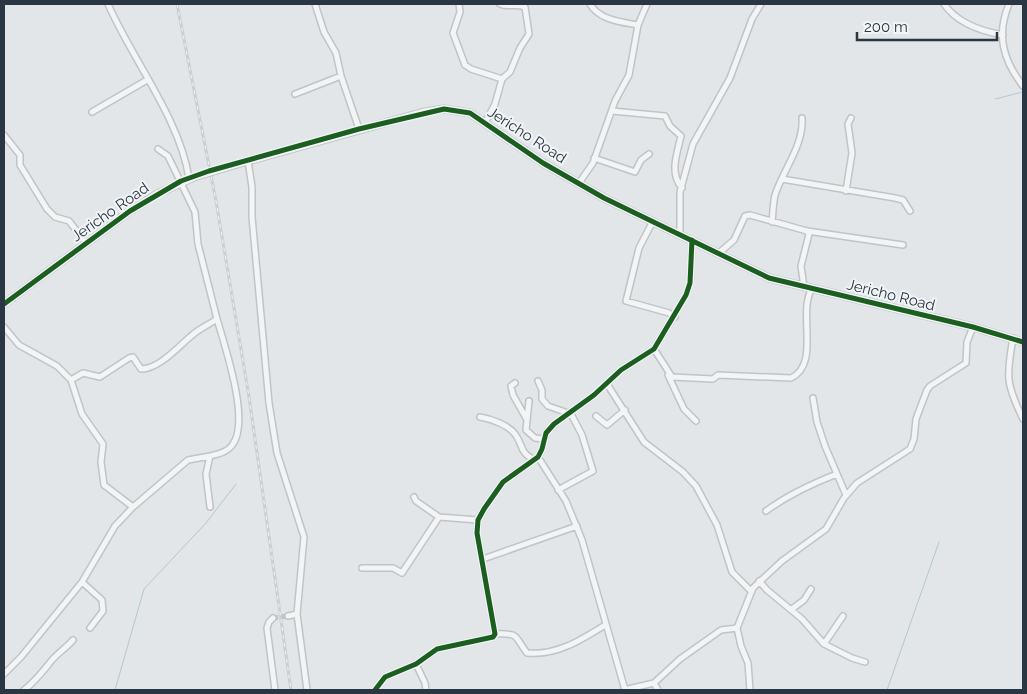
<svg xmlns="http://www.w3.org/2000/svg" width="1027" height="694" font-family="Raleway,sans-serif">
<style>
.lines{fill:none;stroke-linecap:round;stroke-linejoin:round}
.stream{stroke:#b2c7d3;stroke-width:1}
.street-tunnel{stroke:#bec3c7;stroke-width:5;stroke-dasharray:5 2.5;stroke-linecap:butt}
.street-casing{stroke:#c1c4c6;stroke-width:8}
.secondary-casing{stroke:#c1c4c6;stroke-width:9}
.street{stroke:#f2f4f5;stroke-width:5}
.secondary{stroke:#f6f7f7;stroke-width:7}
.rail-casing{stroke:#ccced0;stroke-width:3}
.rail{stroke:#f1f5f7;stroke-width:1;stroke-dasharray:4;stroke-linecap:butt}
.secondary-bridge-casing{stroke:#c1c4c6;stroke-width:9;stroke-linecap:butt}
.secondary-bridge{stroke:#f6f7f7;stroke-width:7}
.cycleway-casing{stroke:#f1f5f7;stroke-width:8}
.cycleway{stroke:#1b5e20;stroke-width:5}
.labels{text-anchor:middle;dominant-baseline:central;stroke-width:4;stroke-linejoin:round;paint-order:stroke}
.street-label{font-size:15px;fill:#2a3642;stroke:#f1f5f7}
</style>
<rect width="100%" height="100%" fill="#e3e6e8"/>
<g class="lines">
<path class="stream" d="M995 99 1023 92
M115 690 144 589 206 523 236 484
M887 690 939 542"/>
<path class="street-tunnel" d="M273 618 288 616"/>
<g class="street-casing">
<path id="street" d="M108 4C133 61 179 117 189 178
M315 4 324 32 336 53 341 76 359 129
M459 4 460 12 453 33 465 65 471 69 502 79 495 104 485 123
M500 4C508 8 516 3 525 7L529 34 520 48 510 72 502 79
M590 4C599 20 621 22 638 25
M944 4C957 23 980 31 1003 35
M1009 4C996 35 1003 60 1023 86
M295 94 341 76
M612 111 665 116 670 126 681 136C677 154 669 173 682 188
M92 112 147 80
M4 135 20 155V165L47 209 55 217 69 221 86 243
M594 158 635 172 641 160 649 154
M248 161 252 187V217L269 403 277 453 304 537 297 614 288 616
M782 179 895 198 903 200 910 211
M579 183 593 163 615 101 629 75 638 25 647 4
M846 191 852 153 848 124 851 118
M653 221 639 248 626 301 669 313 675 317
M772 222C773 213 773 204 775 195 783 170 804 145 802 118
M680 235V192L693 144 730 78 752 19 761 4
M719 253 734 240 745 216 750 215 807 231 903 245
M804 287 801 266 809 234 807 231
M4 327 19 345 57 366 71 380 82 414 103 444 101 462 104 485 133 507
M1013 338C1006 377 1006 384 1023 419
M654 349 672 377 713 379 718 375 791 378C821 364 797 313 812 288
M668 375 684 409 696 421
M71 380 83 373 100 377 129 358 133 357 141 369C159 369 178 347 190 337 197 330 208 325 217 319L198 244 195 212 168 156 158 149
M538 381 542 390V399L548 406 568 413
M515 383 511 386 513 395 526 418
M607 384 644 442 683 472 696 486 717 525 732 572 751 591
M813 398 817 422 825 446 846 495
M529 401 526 430 535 438 544 439
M596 416 607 425 625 410
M480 417C492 419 508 425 515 434 523 445 520 453 533 459
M210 456C218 454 228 452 233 444 250 420 225 347 217 319
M538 457 566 501 582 540 625 690
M558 490 593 471 582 435 570 412
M414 497 416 501 439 517
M766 511C789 494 811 484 837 474
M483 559 577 526
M362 568H393L402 573 439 517 478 520
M759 581 767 590 802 619 824 644 852 658 865 662
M792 609 804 600 811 589
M297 614 307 690
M273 618 269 622 267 628 275 690
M90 628 103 611 102 600 82 582 115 526 133 507 188 460 210 456 206 474 210 507
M495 634C520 633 514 636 527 653 556 656 581 640 605 625
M824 644 843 616
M416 664 425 683 426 690
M4 674 21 657 82 582
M654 683 658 690
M24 690C36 681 43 671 52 660 58 653 66 648 73 640
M375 690 385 677 416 664 437 649 493 637 495 634 477 533 478 520 484 509 503 482 538 457 542 449 546 433 554 424 594 395 621 370 654 349 686 295 690 283 692 240
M624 690 654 683 680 659 721 630 737 628
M750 690 748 663 741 646 737 628 753 588 782 561 826 529 844 498 857 483 910 449 914 439 916 419 927 390 930 386 966 363 967 342 973 327"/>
</g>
<g class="secondary-casing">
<path id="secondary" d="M237 164 424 112 444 109 470 113 543 163 604 198 769 278 973 327 1023 342
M4 304 130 211 157 194 194 177"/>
</g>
<use href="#street" class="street"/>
<use href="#secondary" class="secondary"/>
<g class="rail-casing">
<path id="rail" d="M177 4 216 201 249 397 291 690"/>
</g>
<use href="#rail" class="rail"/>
<g class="secondary-bridge-casing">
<path id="secondary-bridge" d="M194 177 237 164"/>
</g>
<use href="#secondary-bridge" class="secondary-bridge"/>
<g class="cycleway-casing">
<path id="cycleway" d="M4 304 130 211 181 181 209 171 359 129 444 109 470 113 543 163 604 198 769 278 973 327 1023 342
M375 690 385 677 416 664 437 649 493 637 495 634 477 533 478 520 484 509 503 482 538 457 542 449 546 433 554 424 594 395 621 370 654 349 686 295 690 283 692 240"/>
</g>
<use href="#cycleway" class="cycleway"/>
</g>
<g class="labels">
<g class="street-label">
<text transform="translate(527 135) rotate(33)">Jericho Road</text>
<text transform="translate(110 212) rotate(-35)">Jericho Road</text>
<text transform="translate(891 295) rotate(14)">Jericho Road</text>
</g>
</g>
<rect width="1027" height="694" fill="none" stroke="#2a3642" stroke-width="10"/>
<path d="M857 32v8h140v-8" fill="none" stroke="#2a3642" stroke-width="2.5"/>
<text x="864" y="32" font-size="15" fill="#2a3642" stroke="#f1f5f7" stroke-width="4" paint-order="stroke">200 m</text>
</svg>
